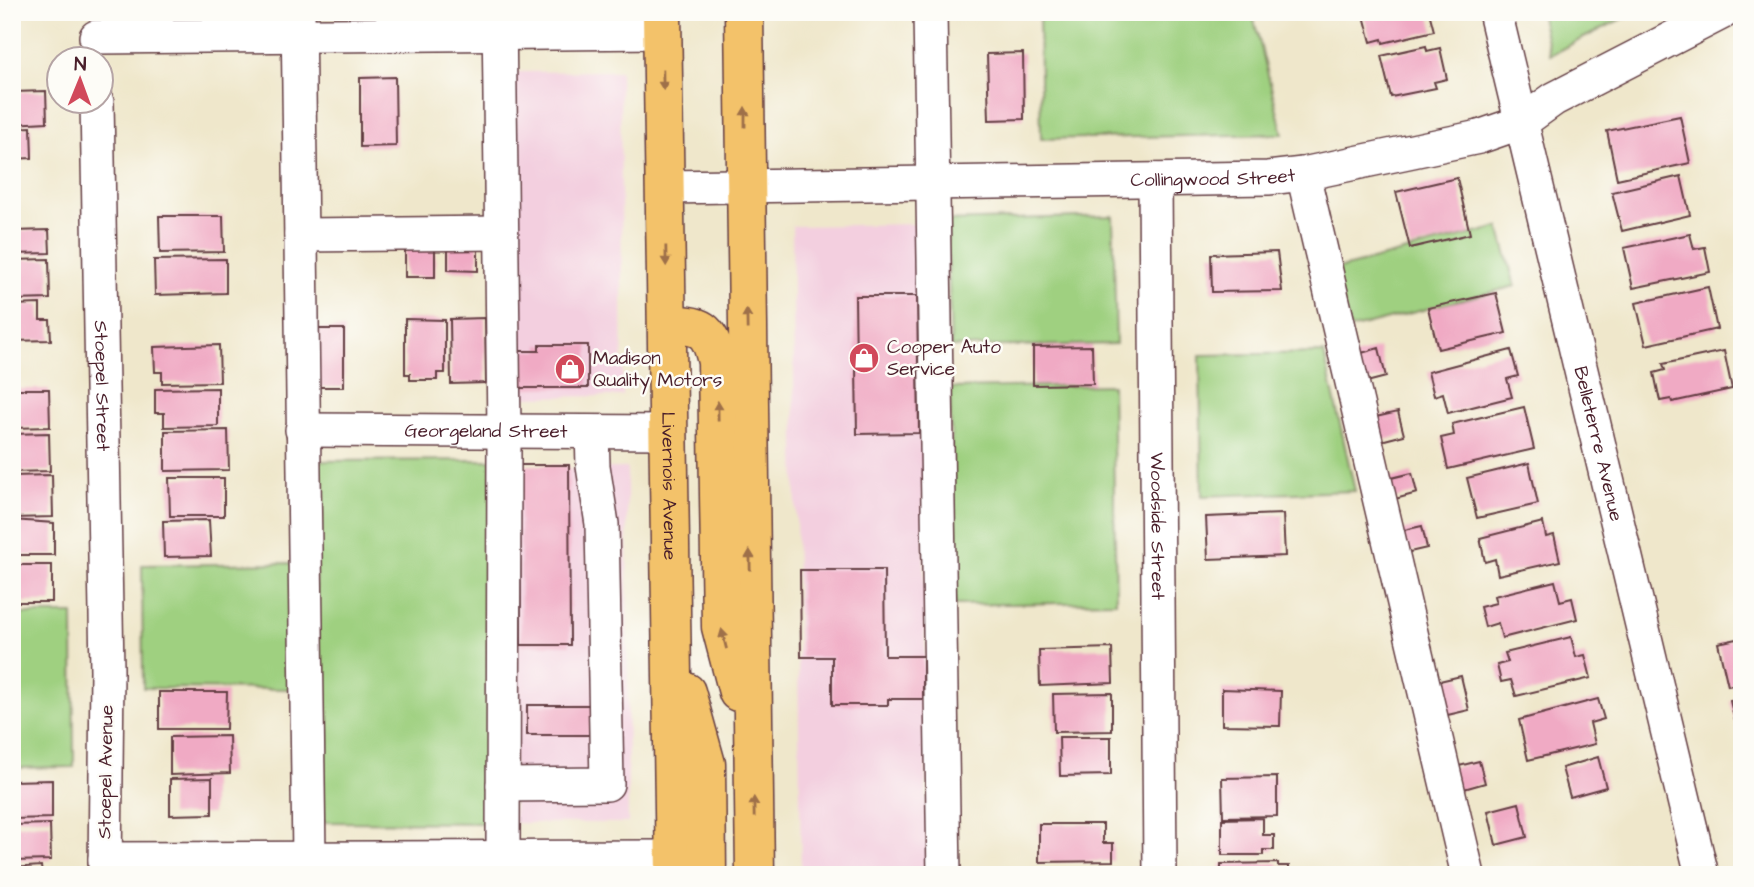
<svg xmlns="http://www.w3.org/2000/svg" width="1754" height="887" font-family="'Architects Daughter',sans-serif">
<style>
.built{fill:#f3cfdf}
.green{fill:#9fd080;stroke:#747856;stroke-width:2}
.building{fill:#f0aac4}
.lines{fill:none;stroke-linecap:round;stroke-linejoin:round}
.minor-casing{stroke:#633d43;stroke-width:36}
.major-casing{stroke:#633d43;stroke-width:41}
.minor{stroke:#fff;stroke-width:33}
.major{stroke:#f3c26a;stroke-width:38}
.oneway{fill:#9e704a}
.labels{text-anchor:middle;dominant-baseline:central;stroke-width:5;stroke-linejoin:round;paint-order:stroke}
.street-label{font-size:19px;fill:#4a1f2b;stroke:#fdfcf7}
.poi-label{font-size:19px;fill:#4a1f2b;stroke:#fdfcf7;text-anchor:start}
</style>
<rect width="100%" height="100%" fill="#fdfcf7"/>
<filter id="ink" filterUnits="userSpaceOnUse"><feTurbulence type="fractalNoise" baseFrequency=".0143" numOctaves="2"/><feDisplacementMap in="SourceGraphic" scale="14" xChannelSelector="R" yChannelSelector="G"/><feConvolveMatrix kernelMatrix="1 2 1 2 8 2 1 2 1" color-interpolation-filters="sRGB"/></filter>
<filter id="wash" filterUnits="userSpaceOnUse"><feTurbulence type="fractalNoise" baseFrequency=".00686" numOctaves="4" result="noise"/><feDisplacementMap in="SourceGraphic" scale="28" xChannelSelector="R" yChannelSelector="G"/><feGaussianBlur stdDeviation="1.57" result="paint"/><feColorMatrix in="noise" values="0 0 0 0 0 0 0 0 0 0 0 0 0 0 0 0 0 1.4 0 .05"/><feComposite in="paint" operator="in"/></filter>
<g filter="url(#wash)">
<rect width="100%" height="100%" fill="#efe7cb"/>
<path class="built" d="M620 71 623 396 517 397 514 72Z
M921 224 927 875H801L792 226Z
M627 468 628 823H514L512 469Z"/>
<path class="green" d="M1039 12H1252L1283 134 1041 139Z
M1540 12H1635L1550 55Z
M1113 216 1116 344 951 347 947 221Z
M1499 227 1515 286 1350 329 1334 270Z
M1324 353 1355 491 1202 496 1200 355Z
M1112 385 1116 602 955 605 950 388Z
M491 460 495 823 319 822 314 461Z
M293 563 295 689 143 688 142 565Z
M12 614H73L74 767 12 768Z"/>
<g id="blocks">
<path class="building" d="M1363 12H1429L1434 31 1383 43 1382 39 1371 42Z
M1426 46 1427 51 1440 48 1447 79 1434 82 1436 88 1391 97 1381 56Z
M1023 53 1024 119 989 120 987 54Z
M395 77 396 146 360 147V78Z
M46 91 47 122 12 124V92Z
M1680 116 1690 163 1617 179 1607 131Z
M31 127 32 158 12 159V128Z
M1681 176 1690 215 1622 231 1612 192Z
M1457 178 1470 234 1410 248 1396 192Z
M159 216H223L224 252 160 253Z
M49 230 50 253 12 254V231Z
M1690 234 1694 249 1705 247 1710 272 1633 288 1624 248Z
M448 239H478V271L448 270Z
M405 246H435V277H405Z
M1277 252 1282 291 1212 292 1211 254Z
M49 259 50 299 12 300V260Z
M226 259V293L155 295 154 260Z
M1708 287 1717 329 1646 345 1636 303Z
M1496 293 1506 333 1438 349 1428 308Z
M855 296H917L919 433 857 434Z
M40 304V320H50L51 340 12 341V305Z
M485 318 486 383 451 384 450 319Z
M405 319 445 320V373H437V380H410V374H405Z
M312 329H344V387H312Z
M219 345 220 382 162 383V372H155L154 347Z
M539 345H588V388H517V351H539Z
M1092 346 1093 384 1033 385V347Z
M1379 348 1386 377 1359 384 1351 356Z
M1511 350 1518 376 1507 379 1512 397 1448 413 1443 393 1434 396 1428 372Z
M1724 351 1732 389 1672 402 1671 399 1660 401 1654 373 1665 370 1663 364Z
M218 388V426L164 427V413H155V389Z
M12 389H49L50 427 12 428Z
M1524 407 1534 449 1448 469 1441 438 1454 435 1452 424Z
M1398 412 1404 435 1373 443 1367 419Z
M228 430 229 470 165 471V431Z
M49 433 50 471 12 472V434Z
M1529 463 1538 504 1477 518 1467 478Z
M520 465H569L570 645H521Z
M1412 473 1417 493 1388 501 1383 480Z
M52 475 53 517 12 518V476Z
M169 478H224V516H170Z
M1283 514 1285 556 1208 559 1206 517Z
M12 520 54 523V555H12Z
M209 520 211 556 164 557 163 521Z
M1543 522 1546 537 1554 535 1560 561 1498 575 1495 559 1485 562 1480 538Z
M1422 526 1427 548 1401 554 1395 532Z
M12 565H52V602H12Z
M800 570H884L885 656H923V699H888V705H832V657H801Z
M1555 581 1560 601 1572 598 1577 619 1502 638 1498 623 1485 627 1480 607 1496 603 1494 596Z
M1571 637 1576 657 1585 655 1591 678 1516 696 1511 680 1501 682 1497 665 1508 662 1505 653Z
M1742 638V683L1728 686 1718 643Z
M1112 648 1113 683 1040 686 1039 650Z
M1461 676 1469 710 1439 717 1431 683Z
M1222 689 1281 691 1280 726 1222 725Z
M159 692H227L226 729H159Z
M1112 693V731L1054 732 1053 694Z
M1742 698V727L1737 728 1730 701Z
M1598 699 1604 719 1590 723 1595 744 1528 760 1519 720Z
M527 705H595V735H527Z
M229 736 230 773 170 775V737Z
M1059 737H1111V775L1060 776Z
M1598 757 1606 787 1570 797 1562 768Z
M1479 761 1485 783 1457 791 1451 768Z
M1277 777V816L1223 817 1222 778Z
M212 778V814L170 815V779Z
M52 780V818L12 819V781Z
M1519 803 1527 837 1496 845 1488 811Z
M1263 818V835H1274V850H1263V855H1222V819Z
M50 824 51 860 12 861V825Z
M1039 824H1103V843H1113V861L1039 862Z
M1278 863V866H1289V875H1221V864Z
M41 866 42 875H12V868Z"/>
</g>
</g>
<g filter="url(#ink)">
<use href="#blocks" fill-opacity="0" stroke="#633d43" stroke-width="2"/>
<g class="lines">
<g class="minor-casing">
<g id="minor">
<path d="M298 12 309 858"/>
<path d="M499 12 504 432 503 857"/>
<path d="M930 12 944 875"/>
<path id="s1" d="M1495 12 1702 875"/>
<path d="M96 37 662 32"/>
<path id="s2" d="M97 102 107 670 105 875"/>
<path d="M1303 174 1468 875"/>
<path id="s3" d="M1155 180 1160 875"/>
<path id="s4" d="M665 187 1268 178 1303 174 1479 137 1522 122 1554 99 1723 12"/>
<path d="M301 235 501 233"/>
<path id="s5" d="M302 430 668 432"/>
<path d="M503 785 607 784 602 524 593 466 592 432"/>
<path d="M105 859 675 857"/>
</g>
</g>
<g class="major-casing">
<g id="major">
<path id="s6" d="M662 12 675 875"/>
<path d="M744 12 755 875"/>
<path d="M667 325C701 325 709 327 717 362L721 627 738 692"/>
<path d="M686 692 706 764 707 875"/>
</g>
</g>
<use href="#minor" class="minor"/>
<use href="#major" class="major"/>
</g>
<defs><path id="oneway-solid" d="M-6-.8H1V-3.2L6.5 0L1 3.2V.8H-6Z" transform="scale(1.75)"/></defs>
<g class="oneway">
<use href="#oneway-solid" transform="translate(663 80) rotate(89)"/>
<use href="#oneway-solid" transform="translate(745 117) rotate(-90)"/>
<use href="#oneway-solid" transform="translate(666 256) rotate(89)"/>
<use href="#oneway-solid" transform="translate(747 319) rotate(-91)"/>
<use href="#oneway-solid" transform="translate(718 411) rotate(-91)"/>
<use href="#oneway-solid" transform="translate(750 560) rotate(-91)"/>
<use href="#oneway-solid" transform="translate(724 639) rotate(-104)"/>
<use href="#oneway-solid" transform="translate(754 807) rotate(-91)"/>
</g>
</g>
<defs>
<g id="shop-disc" transform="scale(1.575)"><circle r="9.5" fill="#d1495b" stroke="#fdfcf7"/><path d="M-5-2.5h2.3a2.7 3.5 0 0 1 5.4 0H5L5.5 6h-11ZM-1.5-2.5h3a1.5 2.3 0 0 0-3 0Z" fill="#fff"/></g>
</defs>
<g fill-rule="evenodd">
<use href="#shop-disc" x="864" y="358"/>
<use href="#shop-disc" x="570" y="369"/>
</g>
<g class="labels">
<g class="street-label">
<text stroke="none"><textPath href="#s4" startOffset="548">Collingwood Street</textPath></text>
<text stroke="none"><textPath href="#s2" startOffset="284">Stoepel Street</textPath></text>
<text stroke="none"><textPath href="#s5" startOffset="184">Georgeland Street</textPath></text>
<text stroke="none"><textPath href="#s1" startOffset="444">Belleterre Avenue</textPath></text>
<text stroke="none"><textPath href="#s6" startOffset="474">Livernois Avenue</textPath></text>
<text stroke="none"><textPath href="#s3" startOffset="346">Woodside Street</textPath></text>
<text transform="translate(106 772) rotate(-89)">Stoepel Avenue</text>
</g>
<g class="poi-label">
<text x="887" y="347">Cooper Auto<tspan x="887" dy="22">Service</tspan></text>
<text x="593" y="358">Madison<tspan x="593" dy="22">Quality Motors</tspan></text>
</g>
</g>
<rect width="1754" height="887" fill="none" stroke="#fdfcf7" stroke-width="42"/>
<g transform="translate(80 80) rotate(1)"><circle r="33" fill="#fdfcf7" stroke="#b5a4a5" stroke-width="2"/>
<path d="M0-5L12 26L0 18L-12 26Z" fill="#d1495b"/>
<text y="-10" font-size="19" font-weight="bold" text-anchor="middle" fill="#4a1f2b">N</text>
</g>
</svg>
